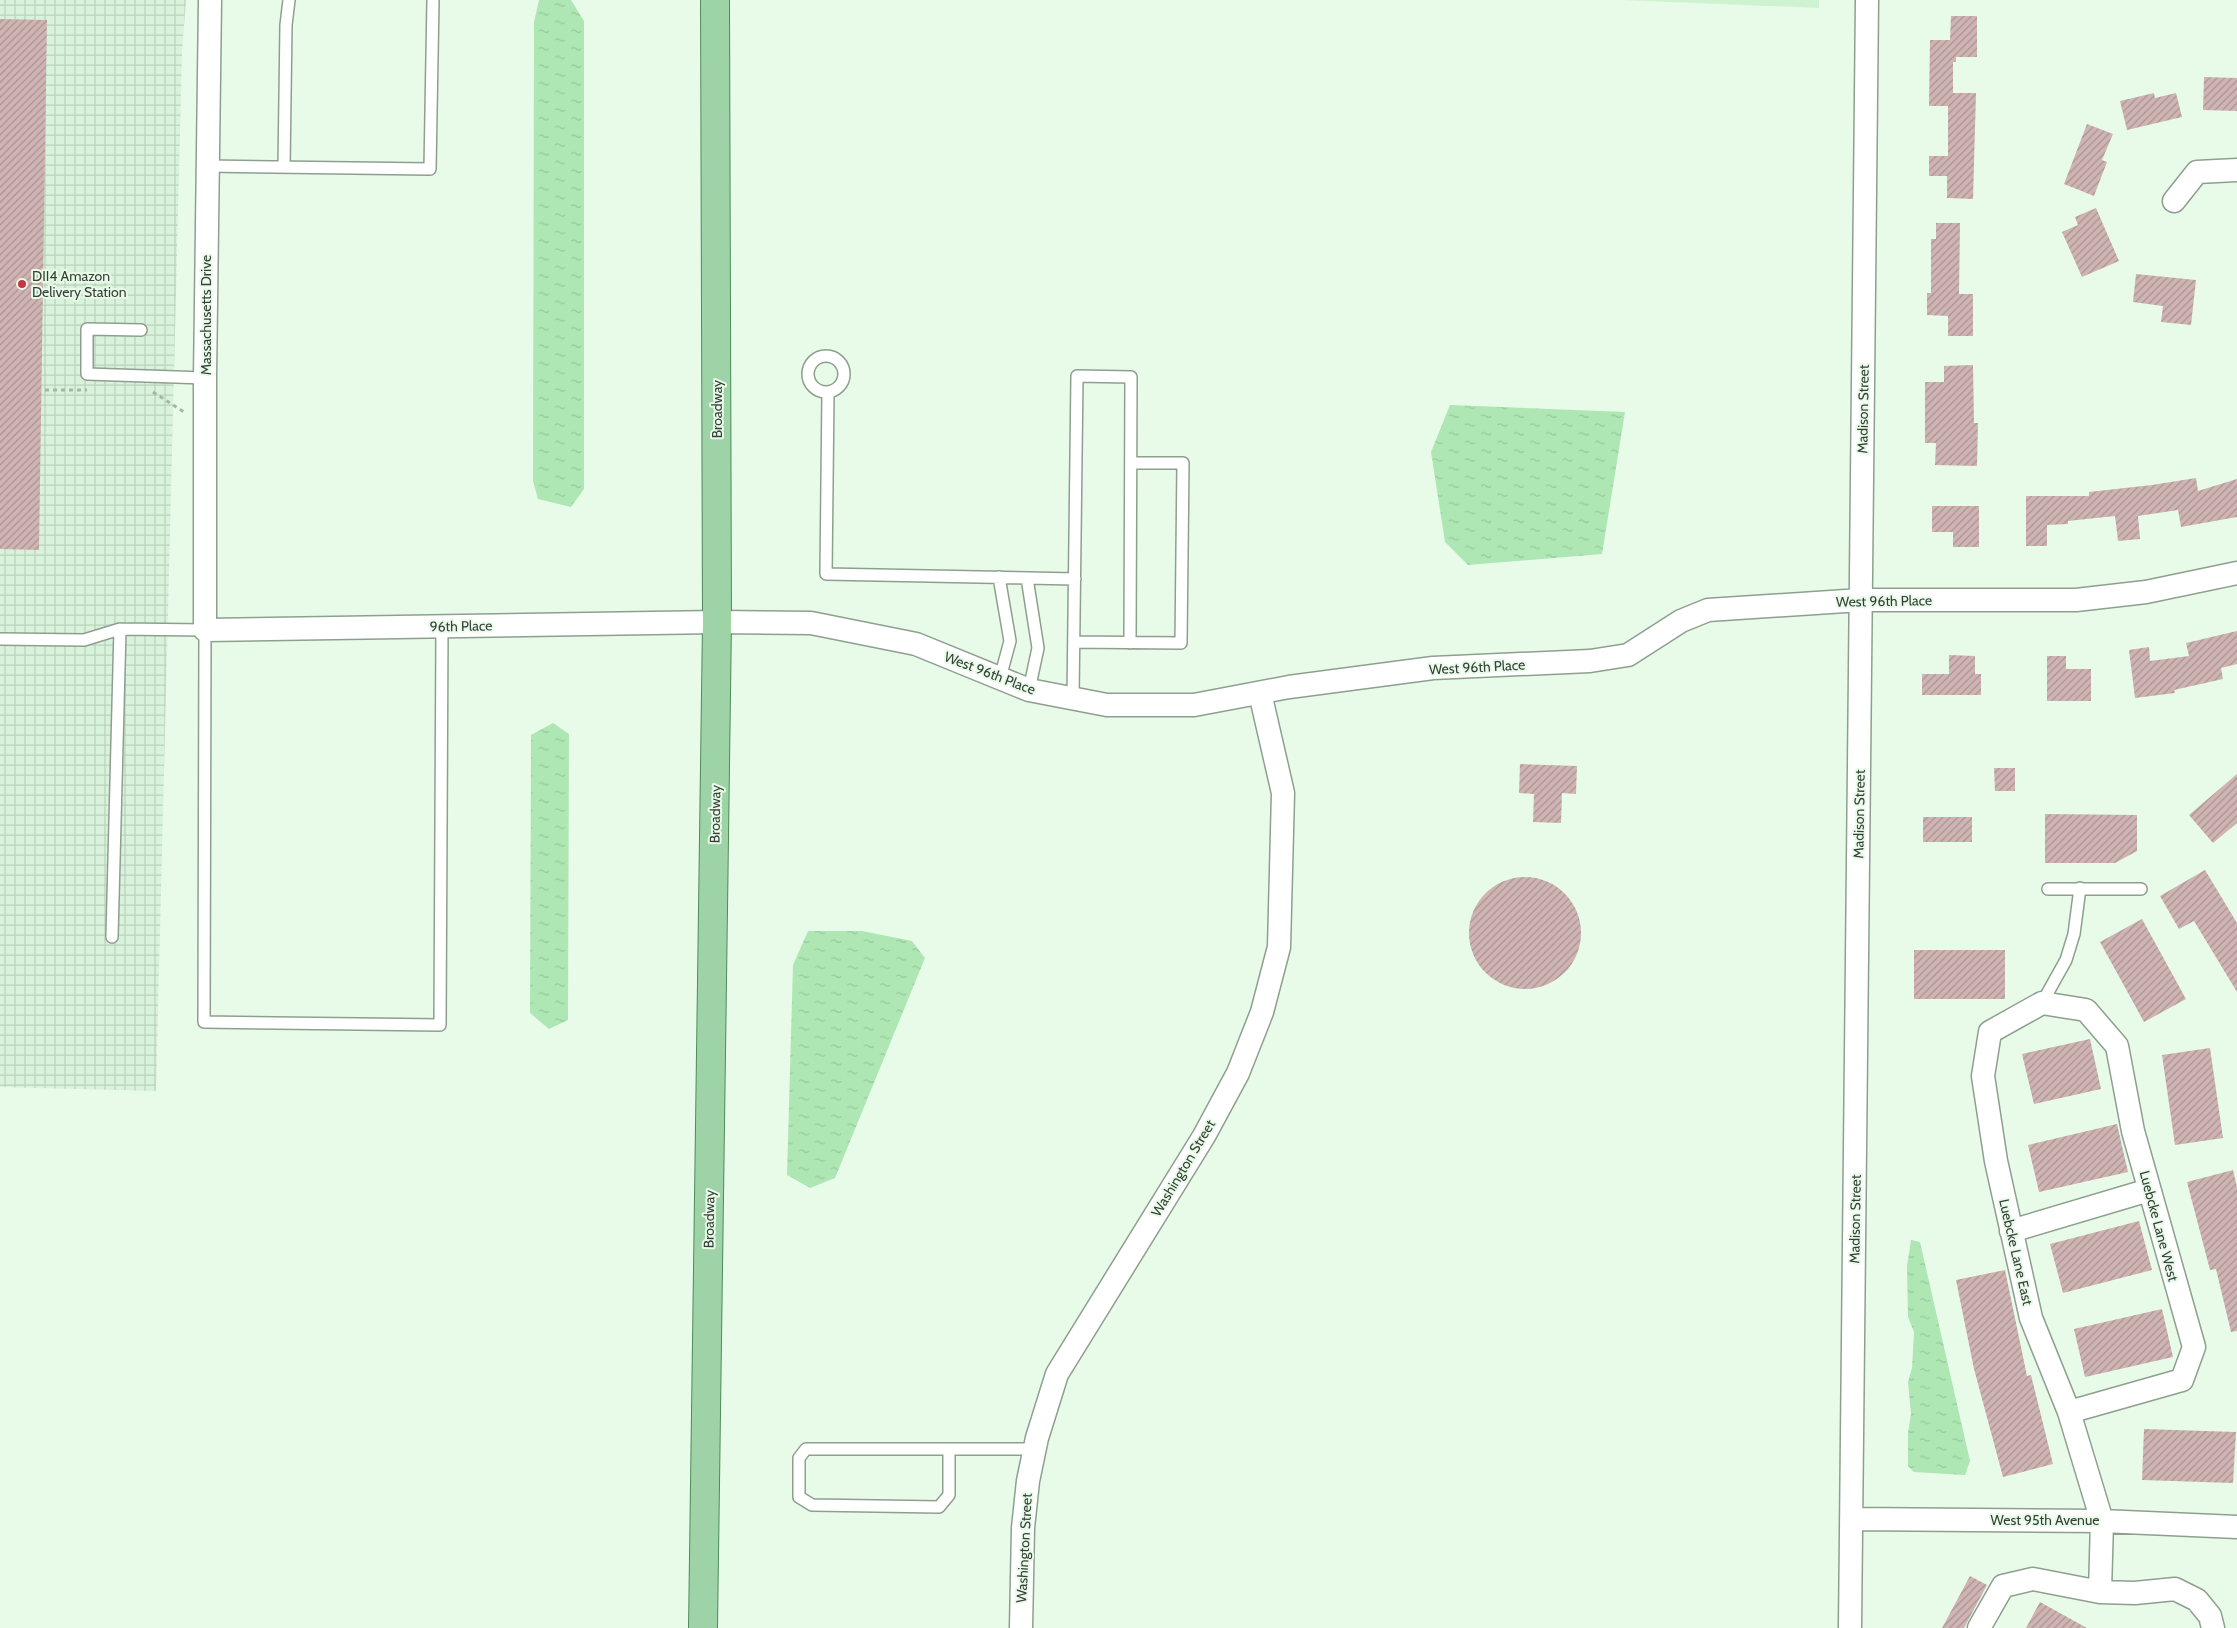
<svg xmlns="http://www.w3.org/2000/svg" width="2237" height="1628" font-family="Cabin,sans-serif">
<style>
.industrial{fill:url(#industrial-grid)}
.green{fill:#cef3d1}
.water{fill:url(#water-ripples)}
.building{fill:url(#building-hatch)}
.lines{fill:none;stroke-linecap:round;stroke-linejoin:round}
.lane-casing{stroke:#8e9f8f;stroke-width:14}
.street-casing{stroke:#8e9f8f;stroke-width:25}
.primary-casing{stroke:#4f8c59;stroke-width:30}
.path{stroke:#a6b5a7;stroke-width:3;stroke-dasharray:4 4;stroke-linecap:butt}
.lane{stroke:#fff;stroke-width:11}
.street{stroke:#fff;stroke-width:22}
.primary{stroke:#9dd3a6;stroke-width:28}
.poi-dot{fill:#c53542;stroke:#e8fbe9;stroke-width:2}
.labels{text-anchor:middle;dominant-baseline:central;stroke-width:4;stroke-linejoin:round;paint-order:stroke}
.poi-label{font-size:14px;fill:#373f38;stroke:#e8fbe9;text-anchor:start}
.street-label{font-size:14px;fill:#373f38;stroke:#e8fbe9}
</style>
<defs>
<pattern id="industrial-grid" width="8" height="8" patternUnits="userSpaceOnUse" patternTransform="scale(1.25)"><rect width="8" height="8" fill="#d9f2db"/><path d="M0 4h8M4 0v8" fill="none" stroke="#bbd1bd"/></pattern>
<pattern id="water-ripples" width="26" height="14" patternUnits="userSpaceOnUse" patternTransform="scale(1.25)"><rect width="26" height="14" fill="#aee7b4"/><path d="M2 4q2-2 4 0t4 0M15 11q2-2 4 0t4 0" fill="none" stroke="#96c79c"/></pattern>
<pattern id="building-hatch" width="6" height="6" patternUnits="userSpaceOnUse" patternTransform="scale(1.25)"><rect width="6" height="6" fill="#cfb4b3"/><path d="M-1 1l2-2M0 6l6-6M5 7l2-2" fill="none" stroke="#a99493"/></pattern>
</defs>
<rect width="100%" height="100%" fill="#e8fbe9"/>
<path class="industrial" d="M0 0H186L182 53 156 1091 0 1087Z"/>
<path class="green" d="M1622 0H1819V8Z"/>
<path class="water" d="M539 0H571L584 21V489L571 507 538 499 533 481 534 22Z
M1450 405 1625 412 1602 554 1468 565 1445 542 1431 452Z
M553 723 569 734 568 1020 549 1029 530 1013 531 735Z
M808 931H862L912 941 925 958 835 1178 810 1188 787 1175 793 965Z
M1911 1240 1920 1242 1970 1461 1965 1475 1914 1472 1908 1466V1433L1911 1414 1908 1382 1912 1368 1914 1332 1908 1317 1907 1266Z"/>
<path class="building" d="M1951 16H1977V57H1956V62H1953V93H1976L1973 199 1947 198V176H1929V156H1948V106H1929L1930 40H1950Z
M0 19 47 20 39 550 0 549Z
M2204 77 2237 78V111L2203 110Z
M2154 93 2155 98 2176 93 2182 117 2127 130 2120 101Z
M2087 124 2113 134 2102 160 2107 162 2094 196 2064 184Z
M2096 208 2119 261 2082 277 2062 232 2078 225 2075 217Z
M1936 223H1960L1959 294H1973V336H1948V316L1927 315V293H1931V239H1936Z
M2136 274 2196 280 2191 325 2161 322 2163 306 2133 302Z
M1973 365 1974 423H1978L1977 466 1935 465 1936 443H1925V382H1944V366Z
M2196 478 2198 491 2237 479V517L2181 527 2178 510 2138 516 2140 539 2118 541 2115 516 2068 521V524L2047 525V546H2026V496H2089V492L2152 485Z
M1932 506H1979V547H1953V532H1932Z
M2237 631V664L2221 668 2223 679 2174 690 2175 693 2135 698 2129 650 2149 647 2150 661 2189 656 2186 643Z
M1949 655 1975 656V674H1981V695H1922V674H1949Z
M2047 656H2066V669H2091V701H2047Z
M1520 764 1577 766 1576 794 1562 793 1561 823 1533 822 1534 794 1519 793Z
M1994 768H2015V791H1995Z
M2237 774V823L2213 843 2189 815Z
M2045 814 2137 815V851L2115 863H2045Z
M1923 817H1972V842H1923Z
M2205 870 2237 923V992L2194 921 2179 929 2160 896Z
M1469 933a56 56 0 1 1 112 0a56 56 0 1 1-112 0Z
M2142 919 2186 999 2144 1022 2100 942Z
M1914 950H2005V999H1914Z
M2090 1039 2101 1089 2034 1104 2022 1054Z
M2210 1048 2223 1138 2175 1145 2162 1055Z
M2117 1124 2128 1172 2039 1192 2028 1145Z
M2233 1170 2237 1187V1331L2231 1332 2216 1269 2210 1270 2187 1182Z
M2139 1221 2152 1270 2063 1293 2050 1244Z
M2005 1270 2027 1376 2031 1375 2053 1464 2003 1477 1974 1369 1956 1280Z
M2162 1309 2173 1357 2085 1377 2074 1329Z
M2144 1429 2236 1432 2233 1483 2142 1480Z
M1970 1576 1987 1585 1964 1628H1942Z
M2040 1602 2087 1628H2026Z"/>
<g class="lines">
<g class="lane-casing">
<path id="lane" d="M207 166 430 169 433 0
M284 167 286 25 289 0
M141 330 87 329V374L205 378
M808 374a18 18 0 1 1 36 0a18 18 0 1 1-36 0Z
M828 392 826 574 1075 579
M999 577 1010 641 1000 678
M1027 578 1038 648 1029 690
M0 639 84 640 120 629 205 630 204 1022 440 1025 442 627
M1074 642 1181 643 1183 463H1131
M1073 698 1077 376 1131 377 1130 643
M2048 889H2141
M112 937 120 629
M2042 1003 2066 960 2074 934 2080 888
M949 1449V1495L939 1507 812 1505 799 1497V1458L806 1449H1034"/>
</g>
<g class="street-casing">
<path id="street" d="M210 0 205 378V630L717 622 811 623 916 644 1029 690 1107 705H1194L1289 687 1433 668 1590 661 1628 655 1681 621 1708 610 1861 600H2076L2146 592 2237 573
M2174 201 2197 172 2237 170
M2011 1231 2149 1190
M2069 1412 2182 1380 2194 1347 2133 1131 2117 1046 2086 1010 2042 1003 1990 1032 1983 1076 1996 1161 2031 1318 2069 1412 2102 1521 2100 1592
M1852 1519 2102 1521 2237 1527
M1021 1628 1023 1528 1028 1481 1037 1438 1057 1374 1204 1136 1238 1073 1262 1012 1279 947 1283 793 1260 693
M1850 1628 1867 0
M1979 1628 2003 1586 2033 1579 2100 1592 2135 1593 2175 1589 2197 1600 2210 1616 2213 1628"/>
</g>
<g class="primary-casing">
<path id="primary" d="M703 1628 717 622 715 0"/>
</g>
<path class="path" d="M45 390H87
M153 392 184 412"/>
<use href="#lane" class="lane"/>
<use href="#street" class="street"/>
<use href="#primary" class="primary"/>
</g>
<circle class="poi-dot" cx="22" cy="284" r="5"/>
<g class="labels">
<g class="poi-label">
<text x="32" y="276">DII4 Amazon<tspan x="32" dy="16">Delivery Station</tspan></text>
</g>
<g class="street-label">
<text transform="translate(206 315) rotate(-90)">Massachusetts Drive</text>
<text transform="translate(717 409) rotate(-90)">Broadway</text>
<text transform="translate(1863 409) rotate(-89)">Madison Street</text>
<text transform="translate(1884 601) rotate(-1)">West 96th Place</text>
<text transform="translate(461 626) rotate(-1)">96th Place</text>
<text transform="translate(1477 667) rotate(-3)">West 96th Place</text>
<text transform="translate(990 673) rotate(21)">West 96th Place</text>
<text transform="translate(715 814) rotate(-89)">Broadway</text>
<text transform="translate(1859 814) rotate(-89)">Madison Street</text>
<text transform="translate(1183 1168) rotate(-59)">Washington Street</text>
<text transform="translate(709 1219) rotate(-89)">Broadway</text>
<text transform="translate(1855 1219) rotate(-89)">Madison Street</text>
<text transform="translate(2159 1226) rotate(75)">Luebcke Lane West</text>
<text transform="translate(2016 1252) rotate(77)">Luebcke Lane East</text>
<text x="2045" y="1520">West 95th Avenue</text>
<text transform="translate(1024 1548) rotate(-87)">Washington Street</text>
</g>
</g>
</svg>
